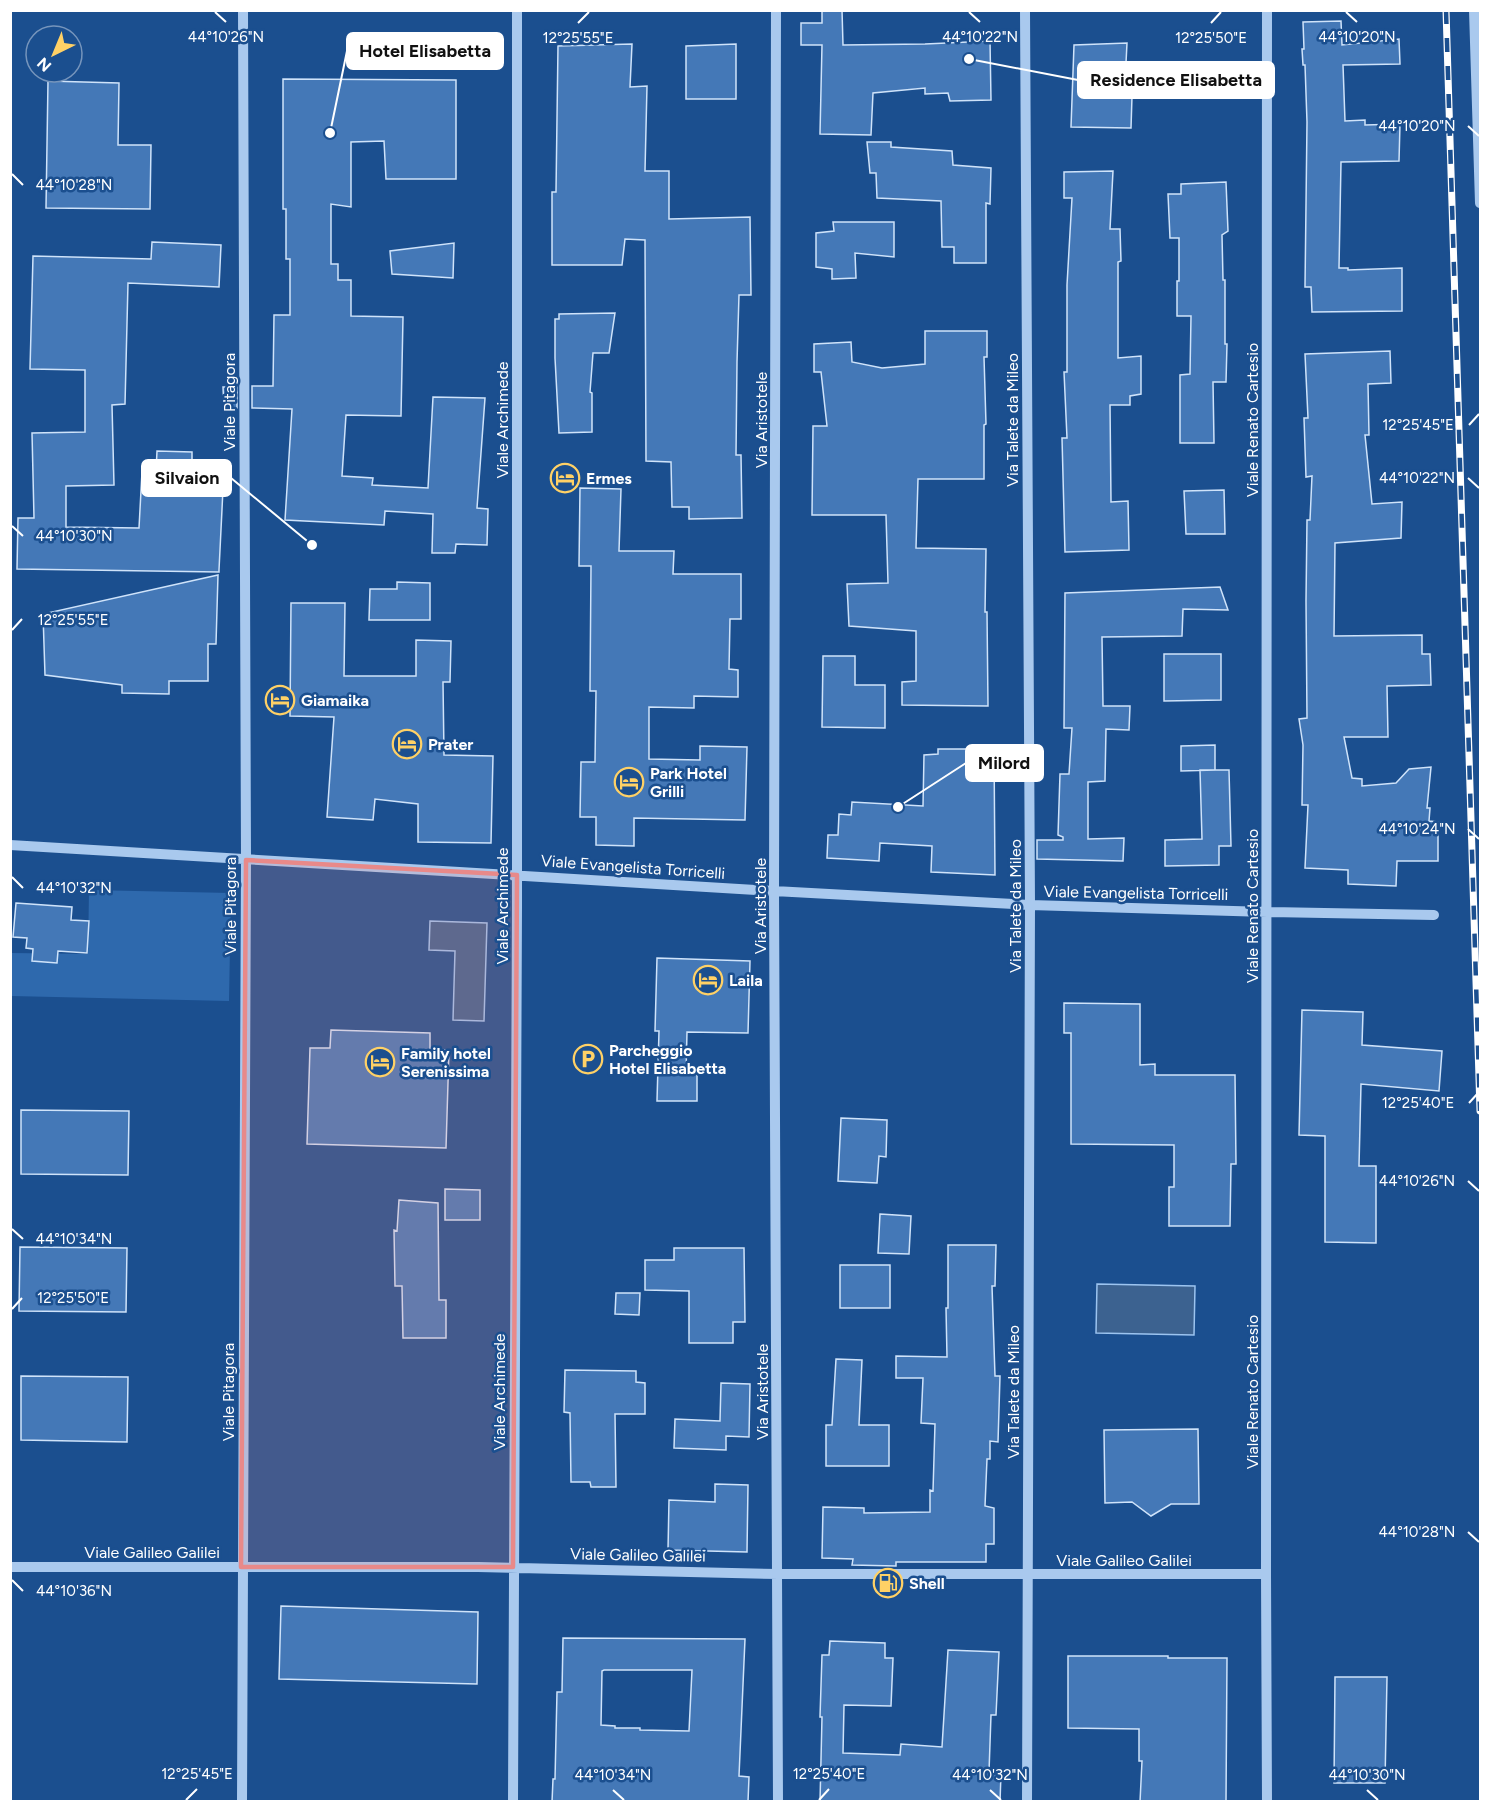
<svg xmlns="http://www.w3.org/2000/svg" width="1491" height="1812" font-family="Figtree,sans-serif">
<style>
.green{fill:#2e69ad}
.water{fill:#3c6290;stroke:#9cc4f0;stroke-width:1.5}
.building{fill:#4478b7;stroke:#cfe3fa;stroke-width:1.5;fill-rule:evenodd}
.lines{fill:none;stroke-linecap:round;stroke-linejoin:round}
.minor{stroke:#a9c9ee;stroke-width:10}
.rail-casing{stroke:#fff;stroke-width:7}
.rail{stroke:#1b4f8f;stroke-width:4.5;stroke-dasharray:14;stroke-linecap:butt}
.marked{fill:#e88989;fill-opacity:0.2;stroke:#e88989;stroke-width:4.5;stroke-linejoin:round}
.ticks{fill:none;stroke:#fff;stroke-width:2}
.labels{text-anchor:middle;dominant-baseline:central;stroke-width:5;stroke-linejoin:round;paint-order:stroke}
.street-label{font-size:16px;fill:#fff;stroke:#1b4f8f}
.poi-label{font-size:16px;font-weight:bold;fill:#fff;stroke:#1b4f8f;text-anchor:start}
.ticks-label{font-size:15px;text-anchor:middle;fill:#fff;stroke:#1b4f8f;stroke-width:5;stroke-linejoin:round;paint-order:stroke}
.leader{fill:none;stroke:#fff;stroke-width:2}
.callout-dot{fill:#fff;stroke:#1b4f8f;stroke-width:2}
.callout{fill:#fff;stroke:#fff;stroke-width:2}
.callout-label{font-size:18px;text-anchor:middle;font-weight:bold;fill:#111}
</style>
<rect width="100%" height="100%" fill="#1b4f8f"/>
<path class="green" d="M89 890 231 893 229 1001 11 996V953L88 954Z"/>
<path class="water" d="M430 921 487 923 484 1021 453 1020 455 951 429 950Z
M1097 1284 1195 1286 1194 1335 1096 1333Z"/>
<path class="building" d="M822 10H842L843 45 925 44 990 41 991 100 950 101 948 93 925 94V88L873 93 871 135 820 134 822 45H801V23H822Z
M1341 21 1342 45 1399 39 1400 64 1343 65 1345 121 1365 120V125L1400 124 1399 161 1341 162 1339 268H1348V270L1402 268V311L1312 312 1311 287H1305L1307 122 1305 65H1303L1302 49H1304L1303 22Z
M1127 43 1126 63 1133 65 1131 128 1071 127 1074 45Z
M632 44 630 87 647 86 645 171H669V219L750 217 751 295H739L737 362 736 455H741L742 518 689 519V507H672L671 462 646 461 645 240 625 239 622 265H552V192H556L558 46Z
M736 44V99H686V46Z
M283 79 456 80V179H386L384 141 351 142V207L331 204V264H338V280H351V316L403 317 401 416 346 415 342 476 373 478 372 485 428 488 433 397 485 398 477 508 488 509 487 545 456 544 455 553H432L433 514 385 511 384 525 285 520 292 409 252 408V386H273L274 315H290V259H286V209H283Z
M48 81 119 83 118 145H151L150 209 46 208Z
M867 142H891V147L952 151 953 165 991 168 990 204 986 203V263H954V247H942L941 201 877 198 876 173H870Z
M1113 171 1110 229H1120L1121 261 1118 262V358L1141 356V394L1130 396V405H1110L1111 502 1128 501 1129 550 1065 552 1062 438H1067L1064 372H1067V285L1072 198H1064V172Z
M1226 182 1228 231 1222 235 1223 280H1225V344H1227L1226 382H1213L1214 443H1180V375L1190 374 1191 316H1177V281H1179V238H1170L1168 194H1181V184Z
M833 222H894V257L855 253 856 278 832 279V269L816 267V233L834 231Z
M152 242 221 245 219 287 128 283 125 404 112 405 114 485 66 486V527L139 528 142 472H156L157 451 192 452V463L231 466 230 489H223L219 570V572L17 569 18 518H34L32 433 85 432V370L30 369 33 256 151 259Z
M454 243 453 278 392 274 390 251Z
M615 313 609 353H593L590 392 592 393V432L559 433 555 358V319H559V314Z
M925 331H987V357H984L986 424 984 425V479H918L916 548 986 549 985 612H987L988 706 902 705V682L916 681V631L849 626 847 584 888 583 886 515H812L813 426H827L821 372H814V344L851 342 852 362 882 368 925 364Z
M1390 351 1391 383 1368 384 1369 435H1365L1372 504 1402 502 1401 538 1335 543 1334 636 1422 635V654H1430L1431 685 1387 686 1388 737H1344L1352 778 1362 779V786L1396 783 1409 769 1431 767 1427 808H1430L1429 821 1438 822V861H1397L1396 886 1348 884V870L1305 868 1308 805H1302L1303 745 1299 719 1307 718 1306 601 1307 520H1310L1312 476 1306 477 1304 418H1308L1305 354Z
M223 387H237V408H224Z
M580 488 621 489 619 551H674L673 574H741V619H730L729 669 738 670V697L694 696V708L649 707V759L700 760V746L747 747 745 820 634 818V846L596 845V817H580L581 762H595L596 691H590L591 566H579Z
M1224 490 1225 534H1186L1184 491Z
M218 575 216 644H208V681H169V694L122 693V685L45 675 43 614Z
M397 582 430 583V620H369L370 589H397Z
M1220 587 1228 610 1183 609 1182 636 1102 637 1103 706H1130L1129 730 1106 729 1105 781 1088 782V839L1124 838 1123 861 1037 859V840H1063V837L1058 835 1060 774H1069L1072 728H1064L1065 593Z
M291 603H345L344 676H416V640L451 641 450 682H443L444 755 493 756 491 843 418 842V804L375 799 373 820 327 817 334 717 290 716Z
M1164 654H1221V700L1164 701Z
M823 656H855V685H885V728L822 727Z
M1215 745V770L1181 771V746Z
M938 749H994L995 875 931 872 932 846 880 843 879 861 827 858 828 835H838L839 814 851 815 852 802 923 806 924 755 938 754Z
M1200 770H1229L1231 846H1219V865L1165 866V840L1202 839Z
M16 903 72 907 71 920 89 921 87 953 58 951 57 963 32 961 33 949 26 948 27 938 13 937Z
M657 958 750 961 748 1033 687 1032 686 1074H697V1101H657L659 1031H655Z
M1064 1003 1140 1004V1065L1155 1064V1075H1235L1236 1164H1231L1230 1226H1169V1187H1174V1145L1071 1144V1033H1064Z
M1302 1010 1363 1012 1362 1045 1442 1051 1439 1091 1361 1084 1359 1166H1376V1243L1325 1242V1136L1299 1135Z
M331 1030 430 1033V1049L449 1050 446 1148 307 1144 310 1048H330Z
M21 1110 129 1111 128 1175 21 1174Z
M841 1118 887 1120 886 1157 879 1156 877 1183 838 1181Z
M445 1189 480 1190V1220H445Z
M399 1200 438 1203 439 1300H446V1338H403L402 1286H395L394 1230 397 1231Z
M880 1214 911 1216 909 1254 878 1253Z
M948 1245H996L995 1286H992L995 1376H1000L998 1442 990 1441V1459H987L985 1506 994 1508V1544H986V1562H896V1566L852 1565 853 1559 822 1558 823 1507 864 1508V1513L930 1512V1490L933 1491 935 1424 921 1423 923 1378H896V1356L947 1357 946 1308H948Z
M20 1247 127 1248 126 1312 19 1311Z
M674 1248H744L745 1322H733V1343H689V1291L645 1290V1260H674Z
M840 1265H890V1308H840Z
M616 1293H640L639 1315 615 1314Z
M836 1359 862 1360 859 1425H889V1466H826V1425H832Z
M565 1370 636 1371V1382L645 1383V1414H615L616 1487H591L590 1482H571L570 1413 564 1412Z
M21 1376 128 1377 127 1442 21 1440Z
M721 1383 750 1384 749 1437 726 1436V1450L674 1448 675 1419 720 1421Z
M1198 1429 1199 1504H1171L1151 1516 1132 1502 1105 1503 1104 1430Z
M715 1484 748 1485 747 1552 668 1550 669 1500 715 1502Z
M281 1606 478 1612 477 1684 279 1679Z
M563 1638 745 1639 739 1776 749 1777 748 1802H552L553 1779H555L557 1692H562ZM604 1670H692L689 1731 640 1730V1728H615V1726L601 1725 602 1671Z
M830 1641 885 1643V1658H893L891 1706 844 1705 843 1753 900 1755 901 1744 942 1747 948 1650 999 1652 996 1715H991L989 1772 1001 1773 1000 1802H820L822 1717H820L822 1655H829Z
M1068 1656H1168V1658H1227L1226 1802H1140L1142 1761H1139V1729L1068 1728Z
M1335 1677H1387L1385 1783H1334Z"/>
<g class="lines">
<path class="minor" d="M776 10 774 891 778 1802
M1025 10 1030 905 1027 1802
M1474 10 1480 203
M10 845 774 891 1030 905 1267 912 1434 915
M10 1567H478L778 1574H1266
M242 1802 246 860 243 10
M513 1802 517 908V10
M1267 1802 1266 1574 1267 10"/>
<g class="rail-casing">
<path id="rail" d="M1446 10 1480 1111"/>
</g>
<use href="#rail" class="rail"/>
</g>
<path class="marked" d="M246 860 517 875 513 1567H241Z"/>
<path class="ticks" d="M215 12 226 22M969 12 980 22M1346 12 1357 22M578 23 589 12M1211 23 1221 12M1468 126 1479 136M12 174 23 185M1469 425 1479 414M1468 478 1479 488M12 526 23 536M12 630 22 619M1468 829 1479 839M12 877 23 888M1469 1103 1479 1092M1468 1181 1479 1191M12 1229 23 1239M12 1309 22 1298M1468 1532 1479 1542M12 1580 23 1591M613 1790 624 1800M990 1790 1001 1800M1367 1790 1378 1800M186 1800 197 1789M819 1800 829 1789"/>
<defs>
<g id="hotel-ring" transform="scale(1.5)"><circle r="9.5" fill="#1b4f8f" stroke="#ffd166" stroke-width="1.5"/><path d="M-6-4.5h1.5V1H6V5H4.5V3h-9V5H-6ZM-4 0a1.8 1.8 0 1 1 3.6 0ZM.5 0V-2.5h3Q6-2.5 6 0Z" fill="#ffd166"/></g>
<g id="parking-ring" transform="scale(1.5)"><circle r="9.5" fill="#1b4f8f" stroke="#ffd166" stroke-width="1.5"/><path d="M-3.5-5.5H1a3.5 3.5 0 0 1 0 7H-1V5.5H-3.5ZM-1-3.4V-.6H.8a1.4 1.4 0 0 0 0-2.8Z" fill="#ffd166"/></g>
<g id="fuel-ring" transform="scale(1.5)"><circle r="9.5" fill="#1b4f8f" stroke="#ffd166" stroke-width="1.5"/><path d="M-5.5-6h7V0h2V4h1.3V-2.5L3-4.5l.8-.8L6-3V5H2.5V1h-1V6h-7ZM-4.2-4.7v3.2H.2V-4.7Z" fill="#ffd166"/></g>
</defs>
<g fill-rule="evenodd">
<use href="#hotel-ring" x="565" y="478"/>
<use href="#hotel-ring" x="280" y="700"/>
<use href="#hotel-ring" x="407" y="744"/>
<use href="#hotel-ring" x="629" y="782"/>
<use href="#hotel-ring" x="708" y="980"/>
<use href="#parking-ring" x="588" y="1059"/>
<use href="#hotel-ring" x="380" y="1062"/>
<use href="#fuel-ring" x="888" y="1583"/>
</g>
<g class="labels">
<g class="street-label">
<text transform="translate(229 402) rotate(-90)">Viale Pitagora</text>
<text transform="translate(502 420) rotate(-90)">Viale Archimede</text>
<text transform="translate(761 420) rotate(-90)">Via Aristotele</text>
<text transform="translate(1012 420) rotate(-90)">Via Talete da Mileo</text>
<text transform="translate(1252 420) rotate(-90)">Viale Renato Cartesio</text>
<text transform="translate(633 867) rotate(4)">Viale Evangelista Torricelli</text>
<text transform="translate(1136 893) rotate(1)">Viale Evangelista Torricelli</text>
<text transform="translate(230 906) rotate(-90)">Viale Pitagora</text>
<text transform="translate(502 906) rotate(-90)">Viale Archimede</text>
<text transform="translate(760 906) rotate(-90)">Via Aristotele</text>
<text transform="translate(1015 906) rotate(-90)">Via Talete da Mileo</text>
<text transform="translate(1252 906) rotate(-90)">Viale Renato Cartesio</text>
<text transform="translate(228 1392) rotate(-90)">Viale Pitagora</text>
<text transform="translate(499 1392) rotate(-90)">Viale Archimede</text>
<text transform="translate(762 1392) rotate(-90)">Via Aristotele</text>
<text transform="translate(1013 1392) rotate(-90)">Via Talete da Mileo</text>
<text transform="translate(1252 1392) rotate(-90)">Viale Renato Cartesio</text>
<text x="152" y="1552">Viale Galileo Galilei</text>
<text transform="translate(638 1555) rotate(1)">Viale Galileo Galilei</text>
<text x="1124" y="1560">Viale Galileo Galilei</text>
</g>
<g class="poi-label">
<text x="586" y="478">Ermes</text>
<text x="301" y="700">Giamaika</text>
<text x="428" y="744">Prater</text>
<text x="650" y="773">Park Hotel<tspan x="650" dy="18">Grilli</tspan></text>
<text x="729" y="980">Laila</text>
<text x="609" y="1050">Parcheggio<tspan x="609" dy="18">Hotel Elisabetta</tspan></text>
<text x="401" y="1053">Family hotel<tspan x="401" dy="18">Serenissima</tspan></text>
<text x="909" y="1583">Shell</text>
</g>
</g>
<g class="ticks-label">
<text x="226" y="42">44°10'26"N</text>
<text x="980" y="42">44°10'22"N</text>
<text x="1357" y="42">44°10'20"N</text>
<text x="578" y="43">12°25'55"E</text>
<text x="1211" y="43">12°25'50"E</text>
<text x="1417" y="131">44°10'20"N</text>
<text x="74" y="190">44°10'28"N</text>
<text x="1418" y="430">12°25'45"E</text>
<text x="1417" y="483">44°10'22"N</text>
<text x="74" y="541">44°10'30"N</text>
<text x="73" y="625">12°25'55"E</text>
<text x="1417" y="834">44°10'24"N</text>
<text x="74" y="893">44°10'32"N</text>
<text x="1418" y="1108">12°25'40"E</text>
<text x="1417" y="1186">44°10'26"N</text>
<text x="74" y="1244">44°10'34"N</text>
<text x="73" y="1303">12°25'50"E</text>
<text x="1417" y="1537">44°10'28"N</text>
<text x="74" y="1596">44°10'36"N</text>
<text x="197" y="1779">12°25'45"E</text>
<text x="829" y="1779">12°25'40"E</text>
<text x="613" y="1780">44°10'34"N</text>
<text x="990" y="1780">44°10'32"N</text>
<text x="1367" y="1780">44°10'30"N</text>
</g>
<path class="leader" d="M330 133L347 51M969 59L1078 80M312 545L231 478M898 807L966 763"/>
<g class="callout-dot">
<circle cx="330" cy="133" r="6"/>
<circle cx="969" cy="59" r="6"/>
<circle cx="312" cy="545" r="6"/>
<circle cx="898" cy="807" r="6"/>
</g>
<g class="callout">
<rect x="347" y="33" width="156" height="36" rx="6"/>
<rect x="1078" y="62" width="196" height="36" rx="6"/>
<rect x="142" y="460" width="89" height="36" rx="6"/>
<rect x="966" y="745" width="77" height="36" rx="6"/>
</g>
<g class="callout-label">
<text x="425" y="57">Hotel Elisabetta</text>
<text x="1176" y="86">Residence Elisabetta</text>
<text x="187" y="484">Silvaion</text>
<text x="1004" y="769">Milord</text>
</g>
<rect width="1491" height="1812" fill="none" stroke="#ffffff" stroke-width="24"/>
<g transform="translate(54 54) rotate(223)"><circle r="28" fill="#1b4f8f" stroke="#7695bc" stroke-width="1.5"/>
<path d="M0-4.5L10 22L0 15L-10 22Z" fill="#ffd166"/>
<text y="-9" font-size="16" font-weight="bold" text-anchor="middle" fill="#ffffff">N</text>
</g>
</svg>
